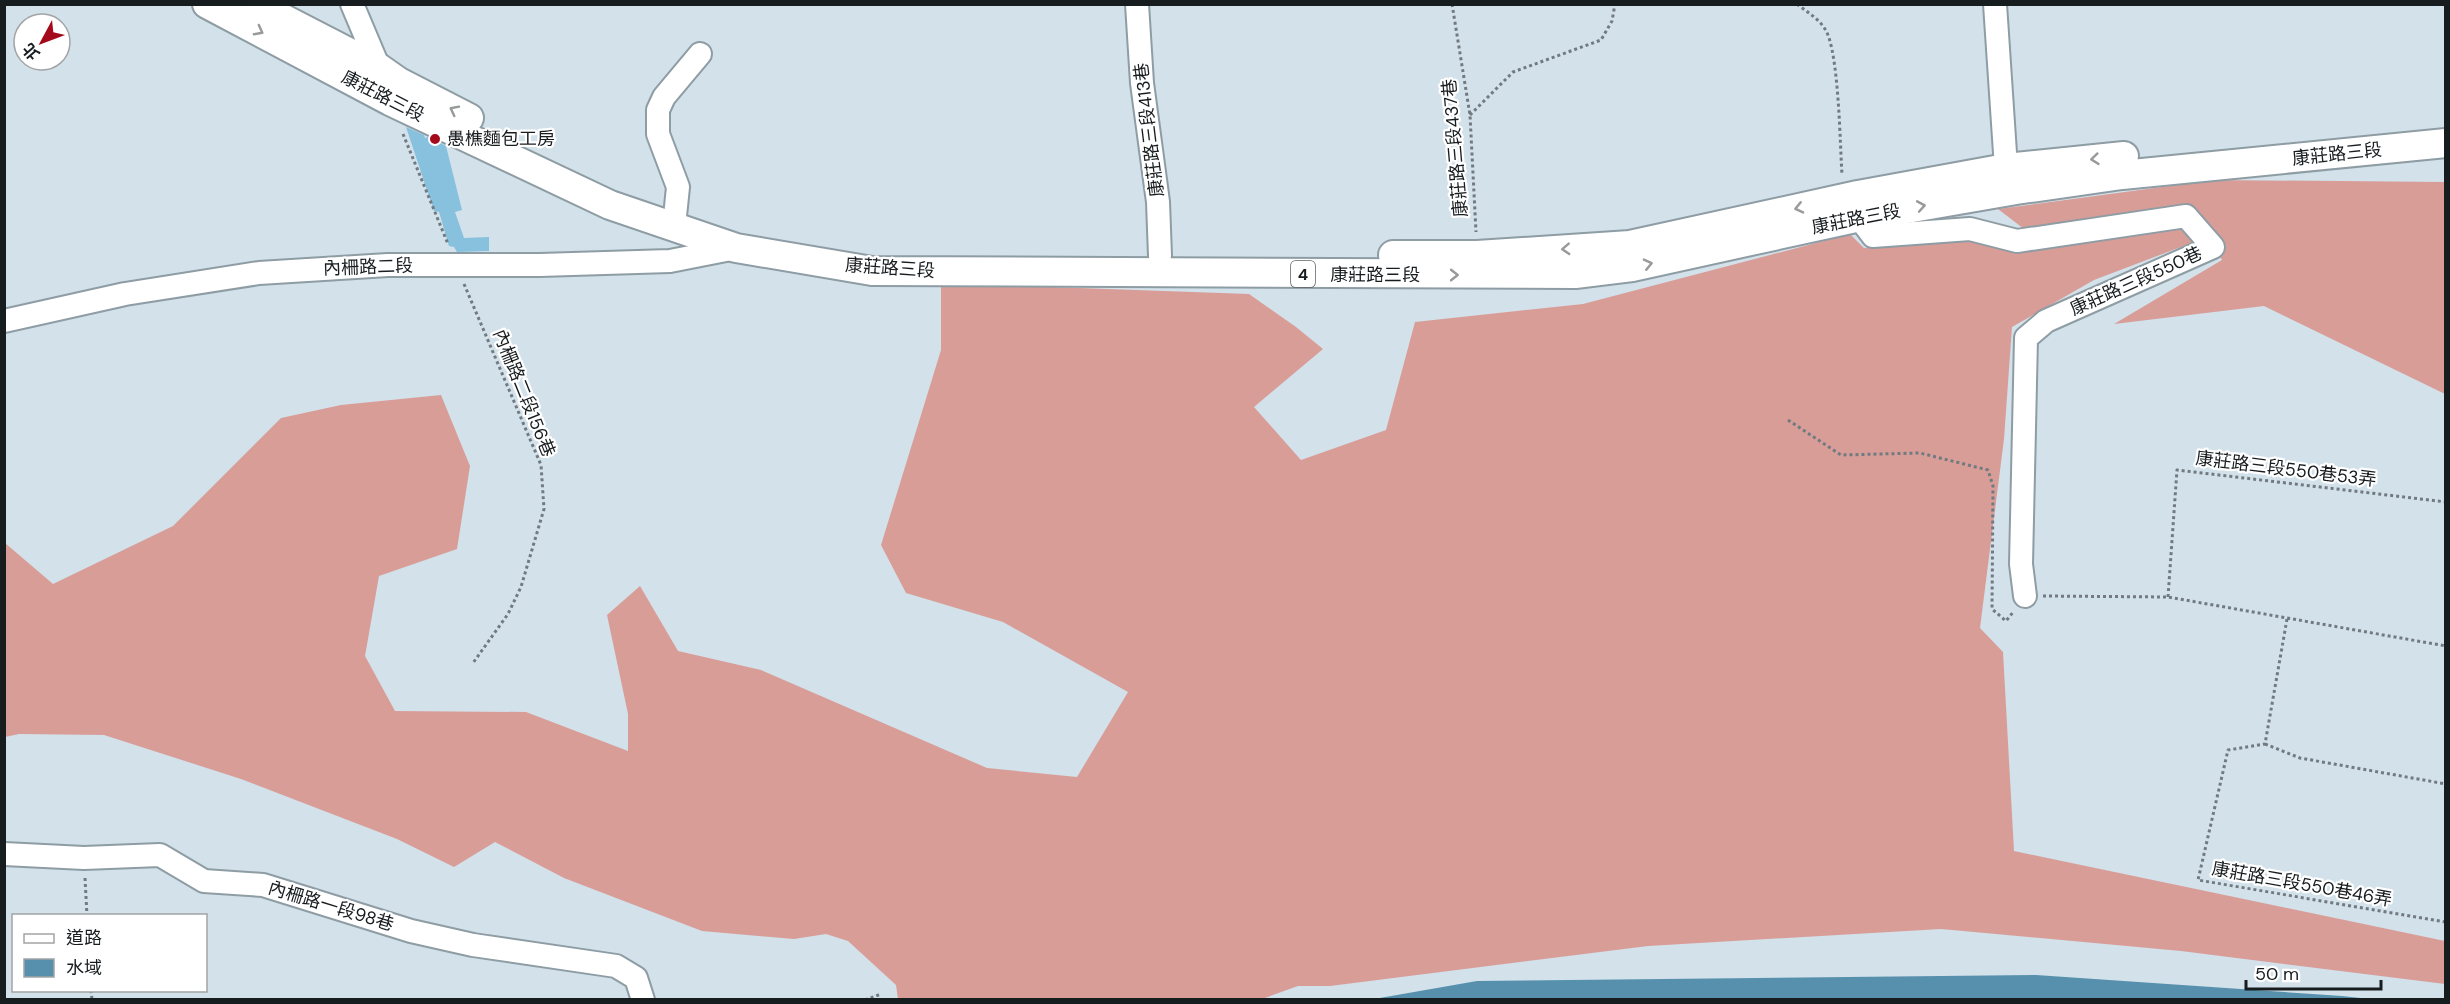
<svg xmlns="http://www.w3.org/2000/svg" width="2450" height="1004" font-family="'DM Sans','Noto Sans TC',sans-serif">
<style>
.forest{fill:#d99d98}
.water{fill:#5790ac}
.building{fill:#87c1de}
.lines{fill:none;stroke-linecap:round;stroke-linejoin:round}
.minor-casing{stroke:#8e9ca4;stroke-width:26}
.major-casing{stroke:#8e9ca4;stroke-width:32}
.path{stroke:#717a80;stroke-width:3;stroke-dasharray:3 3;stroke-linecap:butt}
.minor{stroke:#fff;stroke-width:22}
.major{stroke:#fff;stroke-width:28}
.oneway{stroke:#97999a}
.poi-dot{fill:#a4091c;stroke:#fff;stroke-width:2}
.labels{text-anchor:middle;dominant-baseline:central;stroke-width:4.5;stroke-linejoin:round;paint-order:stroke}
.shield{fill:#fff;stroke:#5d6062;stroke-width:1.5}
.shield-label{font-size:16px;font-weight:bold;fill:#171c1f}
.street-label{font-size:18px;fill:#171c1f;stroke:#fff}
.poi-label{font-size:18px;fill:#171c1f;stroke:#fff;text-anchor:start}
</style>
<rect width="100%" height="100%" fill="#d2e1ea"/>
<path class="forest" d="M2214 180 2445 182V394L2264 306 2114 324 2222 260 2190 205 2028 232 1998 209Z
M2180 229 2194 242 2094 280 2012 327 2004 439 1980 628 2003 652 2014 851 2445 941V984L2181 951 1941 929 1648 946 1330 986H1298L1262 999H898L896 985 848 941 826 934 794 939 702 931 564 878 495 842 454 867 397 839 241 779 104 735 19 734 5 737V543L53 584 173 526 281 418 341 405 441 395 470 466 457 549 379 576 365 656 395 711 526 712 628 751V714L607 615 640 586 678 651 761 670 987 768 1077 777 1128 692 1003 622 906 593 881 545 941 350V283L1249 294 1296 327 1323 349 1254 407 1301 460 1386 430 1415 322 1583 304 1850 234 1864 248 1956 236 2008 249Z"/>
<path class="water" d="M2036 975 2342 996 2370 999H1374L1477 981Z"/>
<path class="building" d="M406 127 424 135 425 138 428 137 446 146 462 210 455 212 464 238 489 237V251L457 252 454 247 449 246 439 212 434 211Z"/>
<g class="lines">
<g class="minor-casing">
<path id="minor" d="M352 4 379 68
M1137 4 1142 83 1158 202 1160 256
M1995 4 2006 168
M1850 206 1873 236 1970 229 2017 241 2186 216 2213 247 2046 321 2026 338 2021 564 2025 596
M674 226 678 187 658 134V110L664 97 700 54
M4 321 125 294 259 273 388 265H540L670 261 736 248
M4 854 84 858 160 855 204 881 263 885 411 931 473 945 616 966 636 978 643 1000"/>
</g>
<g class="major-casing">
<path id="major" d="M207 4 390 101 610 205 736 248 872 271 1575 274 1632 267 1860 217 2016 190 2122 175 2446 143
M255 4 379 68 399 82 469 118
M1393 255H1477L1630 245 1858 195 2006 168 2124 156"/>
</g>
<path class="path" d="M1452 4 1470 115 1476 232
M1797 4C1807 12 1818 18 1825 29 1839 50 1840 146 1842 175
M1470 115 1513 72 1601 40 1612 21 1615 4
M403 134 448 244
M464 284 541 465 544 509 521 587 508 614 473 663
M1788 420 1841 455 1920 453 1988 470 1993 486 1992 609 2006 621 2014 611
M2043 596 2168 597 2446 646
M2168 597 2177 470 2446 502
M2287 619 2265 744 2228 750 2198 880 2446 922
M2265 744 2300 758 2446 784
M85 878 87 916
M91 990 92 1000
M865 1000 881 994"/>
<use href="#minor" class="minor"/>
<use href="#major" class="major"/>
</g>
<defs><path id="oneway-chevron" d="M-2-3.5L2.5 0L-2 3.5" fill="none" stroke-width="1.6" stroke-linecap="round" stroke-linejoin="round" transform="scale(1.5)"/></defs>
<g class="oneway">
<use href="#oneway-chevron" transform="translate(259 31) rotate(28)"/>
<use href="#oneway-chevron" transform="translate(454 110) rotate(-153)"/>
<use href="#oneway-chevron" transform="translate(2095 159) rotate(174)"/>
<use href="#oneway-chevron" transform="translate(1921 206) rotate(-10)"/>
<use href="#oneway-chevron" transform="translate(1799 208) rotate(167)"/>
<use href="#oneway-chevron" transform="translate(1566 249) rotate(177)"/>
<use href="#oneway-chevron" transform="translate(1648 264) rotate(-13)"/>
<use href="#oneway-chevron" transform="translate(1454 275)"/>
</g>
<circle class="poi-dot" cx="435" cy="139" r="6"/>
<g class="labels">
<rect class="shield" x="1291" y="261" width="24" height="26" rx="4.5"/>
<g class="shield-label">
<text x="1303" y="274">4</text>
</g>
<g class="street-label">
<text transform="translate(383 96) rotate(27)">康莊路三段</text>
<text transform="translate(1149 130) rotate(-97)">康莊路三段413巷</text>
<text transform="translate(1455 148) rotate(-95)">康莊路三段437巷</text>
<text transform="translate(2337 154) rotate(-6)">康莊路三段</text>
<text transform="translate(1856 219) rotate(-11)">康莊路三段</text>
<text transform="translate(368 267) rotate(-2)">內柵路二段</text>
<text transform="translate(890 268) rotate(4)">康莊路三段</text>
<text x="1375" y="275">康莊路三段</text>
<text transform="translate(2136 281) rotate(-24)">康莊路三段550巷</text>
<text transform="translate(524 393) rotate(68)">內柵路二段156巷</text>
<text transform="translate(2286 469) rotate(7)">康莊路三段550巷53弄</text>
<text transform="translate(2302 884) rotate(10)">康莊路三段550巷46弄</text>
<text transform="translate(331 906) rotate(17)">內柵路一段98巷</text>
</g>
<g class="poi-label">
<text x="447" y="139">愚樵麵包工房</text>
</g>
</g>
<rect width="2450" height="1004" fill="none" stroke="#171c1f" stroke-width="12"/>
<rect x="12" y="914" width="195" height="78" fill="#ffffff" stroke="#a2a4a5" stroke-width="1.5"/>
<rect x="24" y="934" width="30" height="9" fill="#ffffff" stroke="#a2a4a5" stroke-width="1.5"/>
<text x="66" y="944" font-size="18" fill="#171c1f">道路</text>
<rect x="24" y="959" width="30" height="18" fill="#5790ac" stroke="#a2a4a5" stroke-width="1.5"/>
<text x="66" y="974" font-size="18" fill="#171c1f">水域</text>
<g transform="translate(42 42) rotate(229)"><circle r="28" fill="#ffffff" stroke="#a2a4a5" stroke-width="1.5"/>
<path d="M0-4.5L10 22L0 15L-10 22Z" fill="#a4091c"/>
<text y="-9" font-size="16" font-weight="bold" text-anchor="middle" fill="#171c1f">北</text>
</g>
<path d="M2246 980v9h135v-9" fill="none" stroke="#171c1f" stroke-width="3"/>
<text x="2255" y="980" font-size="18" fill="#171c1f" stroke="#ffffff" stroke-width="4.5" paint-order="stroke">50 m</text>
</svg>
